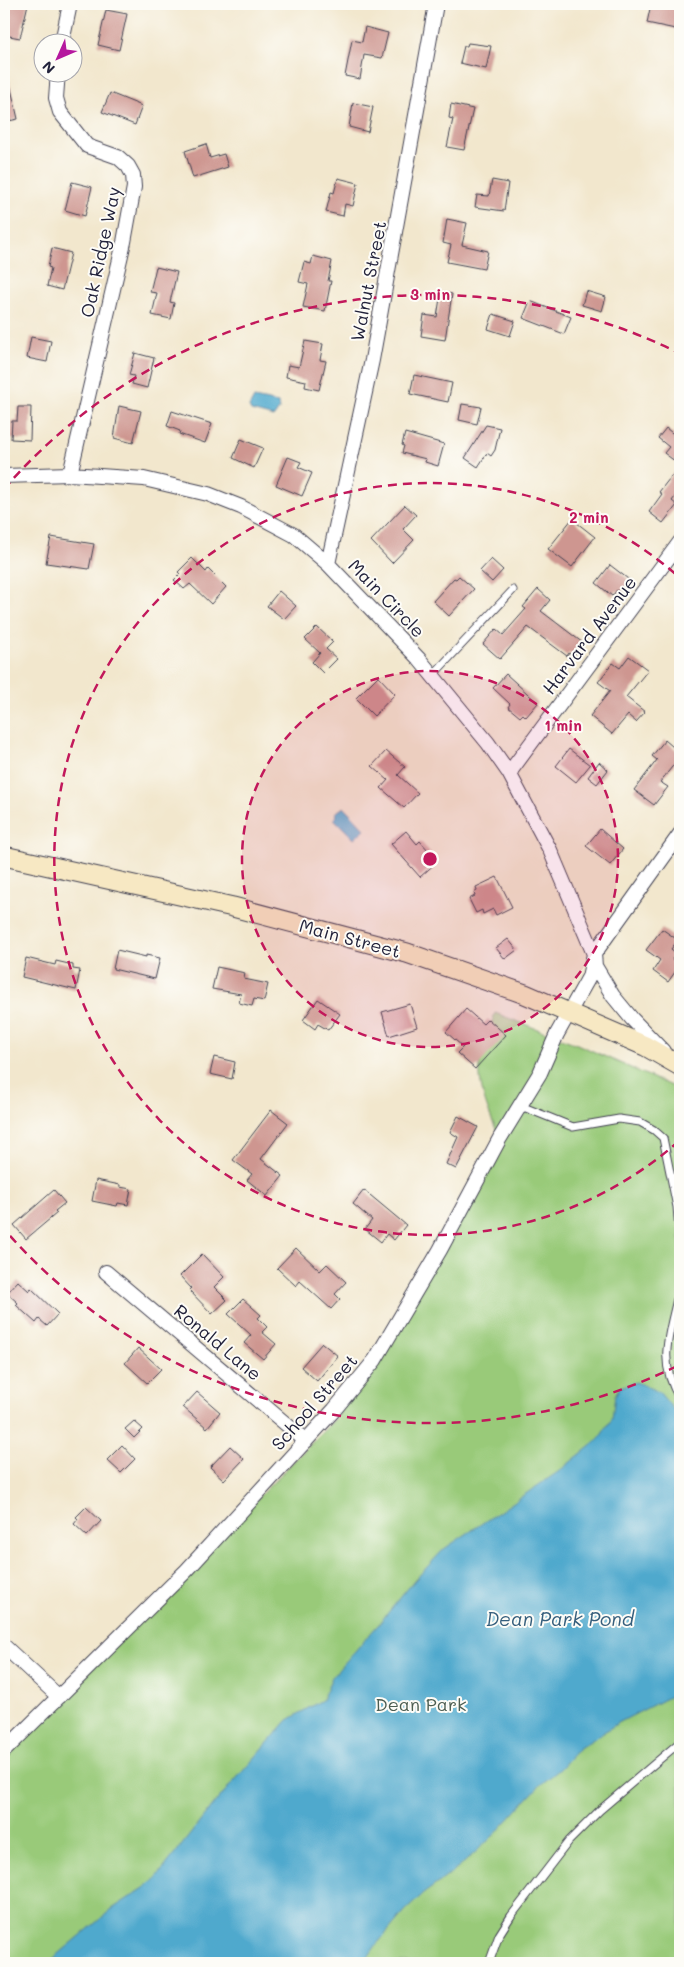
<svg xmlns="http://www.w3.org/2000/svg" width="684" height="1967" font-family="Mali,sans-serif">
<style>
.green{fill:#99ca79;stroke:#5e765a}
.water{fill:#4fa9cd;stroke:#386684}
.building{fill:#ce9690}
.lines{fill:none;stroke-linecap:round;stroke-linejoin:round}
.lane-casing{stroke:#414051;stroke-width:9}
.street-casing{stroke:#414051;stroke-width:16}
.secondary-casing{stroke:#414051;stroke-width:21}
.lane{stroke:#fff;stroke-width:7}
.street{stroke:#fff;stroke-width:14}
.secondary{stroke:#f7e8c3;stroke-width:19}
.ring{fill:none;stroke:#c2185b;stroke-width:2.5;stroke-dasharray:9 6}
.labels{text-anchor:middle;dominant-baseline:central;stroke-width:4;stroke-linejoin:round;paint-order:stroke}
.street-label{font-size:18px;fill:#22223b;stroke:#fdfcf7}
.park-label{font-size:18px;fill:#4c5d51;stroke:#fdfcf7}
.water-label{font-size:19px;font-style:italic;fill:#365f7d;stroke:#fdfcf7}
.centre{fill:#c2185b;stroke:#fdfcf7;stroke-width:2.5}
.ring-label{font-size:15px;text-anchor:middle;font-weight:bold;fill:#c2185b;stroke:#fdfcf7;stroke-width:4;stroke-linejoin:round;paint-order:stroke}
</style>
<rect width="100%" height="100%" fill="#fdfcf7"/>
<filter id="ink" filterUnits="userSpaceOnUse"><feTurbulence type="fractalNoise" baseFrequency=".02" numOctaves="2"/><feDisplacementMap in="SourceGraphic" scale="10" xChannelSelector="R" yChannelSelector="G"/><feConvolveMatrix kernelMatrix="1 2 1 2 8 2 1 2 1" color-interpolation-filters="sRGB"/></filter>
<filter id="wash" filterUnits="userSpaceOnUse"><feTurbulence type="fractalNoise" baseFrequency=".0096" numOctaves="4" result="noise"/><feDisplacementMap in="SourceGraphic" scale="20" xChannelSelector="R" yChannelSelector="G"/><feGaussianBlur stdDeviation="1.12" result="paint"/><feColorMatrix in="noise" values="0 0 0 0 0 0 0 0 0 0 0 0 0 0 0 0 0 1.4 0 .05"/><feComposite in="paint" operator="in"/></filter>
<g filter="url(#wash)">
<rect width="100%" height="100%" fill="#f2e7cd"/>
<path class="green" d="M495 1013 577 1044 680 1090V1963H4V1757L336 1418 500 1138C488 1112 474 1081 482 1051 486 1038 491 1026 495 1013Z"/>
<path class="water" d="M254 398 278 403 280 408 274 417 251 411 249 407Z
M344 807 365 829 354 839 334 819 337 815 335 813Z
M636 1382 659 1392 680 1417V1691L618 1723 578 1749 560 1769 540 1785 492 1837 457 1869 423 1894 405 1911 377 1944 364 1963H48L112 1909 153 1882 213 1805 288 1720 322 1700 332 1677 378 1625 414 1581 444 1549 558 1472 598 1440 612 1419 615 1395 620 1387Z"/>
<g id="blocks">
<path class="building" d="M7 4H28L20 38 4 35V16Z
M651 4H667L680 6V30L647 23Z
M106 10 127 14 119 50 98 45Z
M365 27 388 33 382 58 364 55 360 79 345 76 352 40 362 42Z
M468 43 491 46 486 69 460 63 464 46H467Z
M4 80H9L18 119 4 122Z
M110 93 142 106 135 125 102 112Z
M353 103 373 107 368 132 349 127Z
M451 104 473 109 464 150 447 147 453 119 449 118Z
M206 144 210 158 224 154 228 167 193 178 185 151Z
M338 178 358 183 353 206 345 204 343 216 326 212 331 192 334 193Z
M492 180 508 183 504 211 475 207 477 195 489 196Z
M72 182 92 187 85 216 65 210Z
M447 219 467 223 462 245 488 251 484 269 447 262 451 245 443 243Z
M52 248 71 253 62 290 47 286 51 268 48 267Z
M313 256 332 261 328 281H331L325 311 303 307 308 284 299 282 304 262 311 264Z
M156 267 177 272 170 302 174 303 171 319 152 315 157 293 150 292Z
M586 291 606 297 602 311 582 305Z
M441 292 452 294 445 340 421 336 424 315 437 317Z
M530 301 571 317 564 334 523 318Z
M493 314 515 321 510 336 488 329Z
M31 337 51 341 47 362 27 358Z
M305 341 323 344 320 360 326 361 319 390 305 387 306 381 286 377 288 365 299 367Z
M135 353 154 358 147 388 132 384 134 376 129 375Z
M414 375 452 383 448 402 410 394Z
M462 404 481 407 477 424 459 420Z
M119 406 141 411 133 443 114 438Z
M18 407H31L30 440 11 439 12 421H17Z
M172 411 212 424 205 443 179 434 180 431 167 426Z
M486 425 500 428 495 450 491 456 487 453 478 467 465 458Z
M666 428 677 437 680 432V490L672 501 677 505 663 523 649 512 662 494 659 492 680 465 664 453 669 447 658 438Z
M405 433 444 444 438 466 425 462 426 459 402 453 404 446 402 445Z
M241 439 263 448 254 468 233 458Z
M288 457 301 462 298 467 312 473 302 496 276 485Z
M405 505 416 515 403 529 414 540 392 563 371 541Z
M572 519 595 537 572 567 548 549Z
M51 537 94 544 89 569 46 563Z
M192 558 206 572 208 569 226 587 211 604 190 584 184 589 174 580 180 574 178 572Z
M491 559 503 570 492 582 480 571Z
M610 565 632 582 622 595 617 590 612 596 596 583Z
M459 576 474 589 449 616 433 601 454 578 456 579Z
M538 589 550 600 541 611 583 643 573 656 569 653 567 656 528 627 500 659 483 644 496 629 503 635 526 609 523 607Z
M279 591 296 606 284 619 267 606Z
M317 627 333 642 326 649 337 659 323 673 312 662 320 653 305 639Z
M629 656 648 670 626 697 645 712 636 722 628 715 612 734 590 716 610 691 598 682 613 663 620 668Z
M506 674 538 703 526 717 523 714 520 717 508 707 510 704 493 688Z
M378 676 395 694 374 716 356 698Z
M665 740 680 753V757L660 782 668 787 654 805 634 790 657 760 652 756Z
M569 749 590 765 576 782 556 766Z
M386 751 405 767 398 775 418 793 404 808 381 788 388 780 372 766Z
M599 762 608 770 597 784 588 777Z
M600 829 623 849 610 865 586 846Z
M406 831 417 844 420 841 438 861 420 877 391 844Z
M497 877 512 907 496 915 493 909 483 914 482 910 476 913 469 899 475 896 474 893 477 891 476 887Z
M662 929 678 940 671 949 676 953 672 959 680 965 668 982 653 971 660 960 646 950Z
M508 939 517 950 505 959 496 948Z
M117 950 146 957V955L160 958 155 979 113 969Z
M26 958 55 965 56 961 73 965V969L80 970 76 990 22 977Z
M217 967 245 973 244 979 268 984 264 1001 254 999 252 1006 239 1003 241 994 212 989Z
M318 999 340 1014 328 1030 318 1024 315 1029 303 1020Z
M410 1004 417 1027 389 1036 382 1012Z
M466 1009 483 1024 488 1019 506 1035 475 1069 457 1053 463 1047 446 1032Z
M214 1057 235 1062 232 1079 210 1074Z
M271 1110 288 1123 261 1159 283 1176 267 1196 247 1180 252 1174 233 1160Z
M458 1116 478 1127 456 1169 446 1164 458 1137 450 1132Z
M96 1180 120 1185V1187L131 1189 128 1205 118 1203 117 1206 92 1201Z
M54 1190 65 1203 55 1211 57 1213 26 1239 14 1225Z
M364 1190 406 1225 394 1240 387 1234 381 1242 365 1229 372 1220 353 1204Z
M296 1248 320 1271 327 1264 346 1282 335 1294 340 1299 331 1309 300 1281 296 1286 277 1268Z
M202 1254 224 1277 214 1287 227 1300 212 1314 189 1290 191 1288 180 1276Z
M18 1281 29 1291 31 1288 58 1314 47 1326 39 1319 36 1323 16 1305 18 1303 7 1293Z
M243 1299 261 1315 258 1318 267 1327 262 1332 276 1344 263 1359 244 1343 251 1335 228 1314Z
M322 1343 338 1356 317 1381 301 1367Z
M138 1348 161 1369 147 1383 125 1363Z
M197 1392 220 1412 207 1428 183 1407Z
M134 1421 143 1429 134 1438 125 1429Z
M122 1445 135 1459 121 1473 107 1460Z
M230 1446 244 1459 224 1480 210 1467Z
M86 1507 101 1521 87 1536 74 1524 78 1519 76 1517Z"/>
</g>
</g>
<g filter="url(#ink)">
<use href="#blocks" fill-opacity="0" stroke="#414051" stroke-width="1"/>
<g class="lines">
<g class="lane-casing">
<path id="lane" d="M433 675 513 590
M521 1106 573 1127 619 1119 640 1122 654 1130 663 1138 677 1207 680 1243
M680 1284C673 1327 654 1358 680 1399
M489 1963 499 1935 511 1916 569 1841 600 1810 680 1742"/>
</g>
<g class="street-casing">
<path id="street" d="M62 42 70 4
M58 72 56 98 60 112 87 146 118 157 128 166 133 175 134 187 124 242 70 474
M4 476 70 474 144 479 208 494 241 507 294 535 328 564 419 659 488 743 509 773 550 850 594 954 589 977 557 1034 540 1073 500 1138 440 1250 375 1360 334 1410 187 1570 4 1751
M328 564 372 360 436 4
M509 773 680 542
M663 1051 632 1019 613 996 595 966 594 954 680 834
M106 1272 306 1441
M4 1646 59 1697"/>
</g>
<g class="secondary-casing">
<path id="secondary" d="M4 856 233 907 407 953 525 994 645 1046 680 1066"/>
</g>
<use href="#lane" class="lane"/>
<use href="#street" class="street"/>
<use href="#secondary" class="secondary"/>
</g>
</g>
<circle cx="430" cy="859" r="188" fill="#c2185b" fill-opacity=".12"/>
<g class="ring">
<circle cx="430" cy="859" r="188"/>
<path d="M679 1141A376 376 0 1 1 679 577"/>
<path d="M677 1366A564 564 0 0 1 4 1229M4 489A564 564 0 0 1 677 352"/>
</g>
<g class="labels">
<g class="street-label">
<text transform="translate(100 252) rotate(-78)">Oak Ridge Way</text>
<text transform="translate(368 281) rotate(-79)">Walnut Street</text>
<text transform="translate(387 598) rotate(46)">Main Circle</text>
<text transform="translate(589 635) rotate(-53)">Harvard Avenue</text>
<text transform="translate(350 938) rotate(15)">Main Street</text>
<text transform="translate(218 1342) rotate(40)">Ronald Lane</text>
<text transform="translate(314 1402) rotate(-49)">School Street</text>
</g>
<g class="park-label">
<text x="421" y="1704">Dean Park</text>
</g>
<g class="water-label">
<text x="560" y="1618">Dean Park Pond</text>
</g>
</g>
<circle cx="430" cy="859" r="8" class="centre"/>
<g class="ring-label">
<text x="430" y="300">3 min</text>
<text x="589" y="523">2 min</text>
<text x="563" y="731">1 min</text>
</g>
<rect width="684" height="1967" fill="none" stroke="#fdfcf7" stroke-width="20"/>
<g transform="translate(58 58) rotate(225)"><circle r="24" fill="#fdfcf7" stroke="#a5a5ac"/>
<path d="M0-4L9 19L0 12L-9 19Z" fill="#b5179e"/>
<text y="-8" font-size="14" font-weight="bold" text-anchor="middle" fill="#22223b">N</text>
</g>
</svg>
